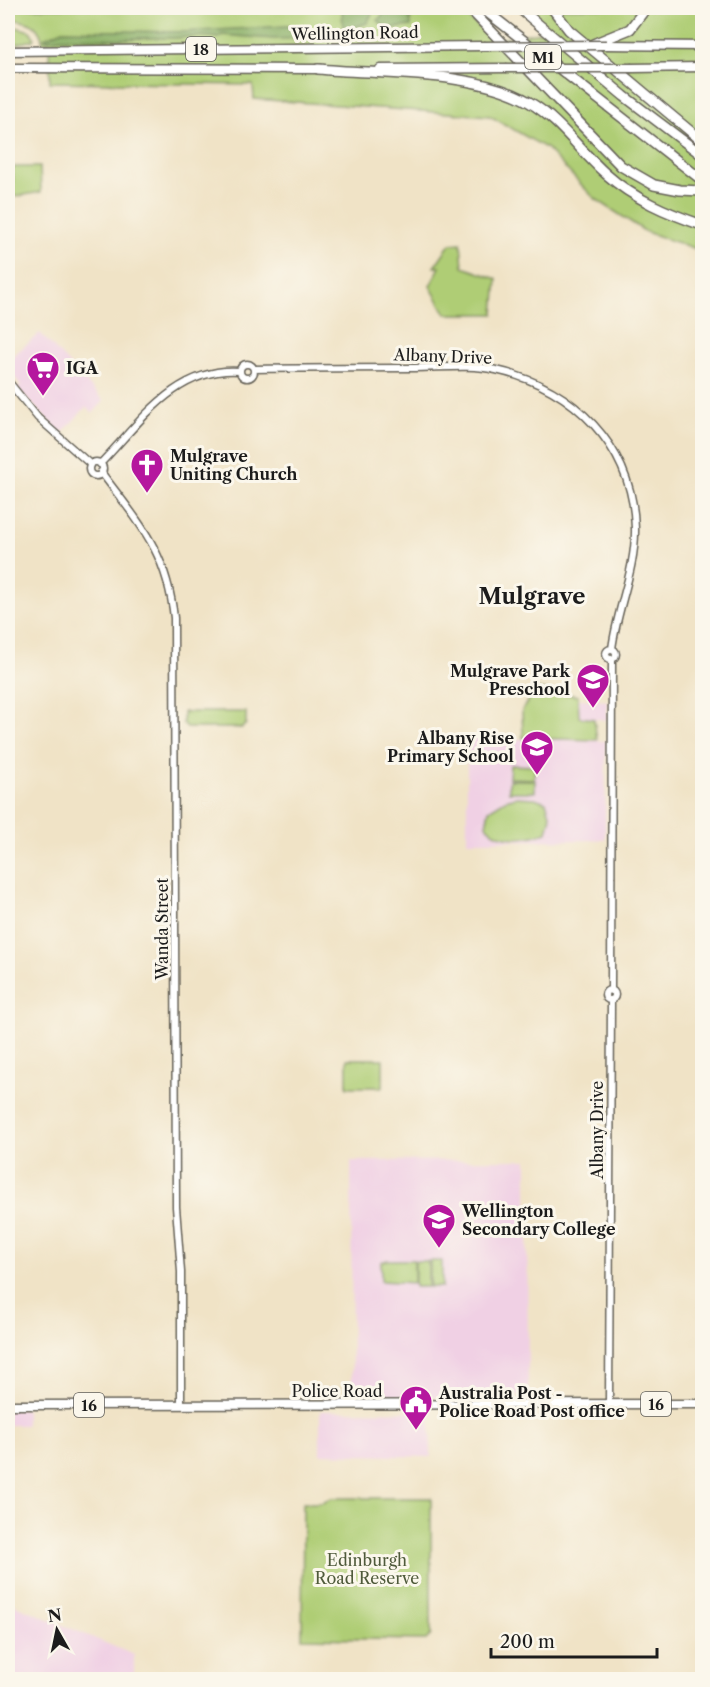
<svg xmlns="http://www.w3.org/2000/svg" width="710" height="1687" font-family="'Libre Caslon Text',serif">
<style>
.built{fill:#f0d0e4}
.green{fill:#afcd74;stroke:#667448;stroke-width:1.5}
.forest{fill:#8bb066;stroke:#546641;stroke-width:1.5}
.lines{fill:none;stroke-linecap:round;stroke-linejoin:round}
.tertiary-casing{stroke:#666258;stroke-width:9}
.primary-casing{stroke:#666258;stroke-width:11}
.trunk-casing{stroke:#666258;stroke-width:11}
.motorway-casing{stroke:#666258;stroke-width:12}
.tertiary{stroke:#fff;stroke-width:6}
.primary{stroke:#fff;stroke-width:8}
.trunk{stroke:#fff;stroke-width:8}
.motorway{stroke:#fff;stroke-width:9}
.trunk-bridge-casing{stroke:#666258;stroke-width:11;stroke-linecap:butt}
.trunk-bridge{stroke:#fff;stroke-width:8}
.labels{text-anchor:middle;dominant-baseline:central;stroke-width:6;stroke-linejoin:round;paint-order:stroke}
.shield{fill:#fbf7ec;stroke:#5f5e5a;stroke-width:1.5}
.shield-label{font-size:15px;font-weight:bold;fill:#1c1c1c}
.street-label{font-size:16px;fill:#1c1c1c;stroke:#fbf7ec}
.poi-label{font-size:16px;font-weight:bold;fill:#1c1c1c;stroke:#fbf7ec;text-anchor:start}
.park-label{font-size:16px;fill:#4f5a3b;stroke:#fbf7ec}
.district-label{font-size:22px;font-weight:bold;fill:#1c1c1c;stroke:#fbf7ec}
</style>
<rect width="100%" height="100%" fill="#fbf7ec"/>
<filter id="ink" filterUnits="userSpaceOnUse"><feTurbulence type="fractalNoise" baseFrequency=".0167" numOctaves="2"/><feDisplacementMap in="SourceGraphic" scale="12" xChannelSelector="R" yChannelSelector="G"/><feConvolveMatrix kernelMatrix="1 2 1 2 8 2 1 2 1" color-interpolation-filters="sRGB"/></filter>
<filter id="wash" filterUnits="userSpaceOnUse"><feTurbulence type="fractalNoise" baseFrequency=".008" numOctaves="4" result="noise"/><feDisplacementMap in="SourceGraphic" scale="24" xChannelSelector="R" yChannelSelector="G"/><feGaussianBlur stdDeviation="1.35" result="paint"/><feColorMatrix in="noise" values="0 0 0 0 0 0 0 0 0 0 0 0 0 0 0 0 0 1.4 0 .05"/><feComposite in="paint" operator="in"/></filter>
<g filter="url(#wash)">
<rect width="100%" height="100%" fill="#f0e3c6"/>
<path class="built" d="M40 333 104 401 93 413 86 407 61 434 17 388 21 385 8 369V360Z
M579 699 607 701V720L579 717Z
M467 738 606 741 605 840 467 841Z
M527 1160 528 1396 352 1397 351 1161Z
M8 1410H26V1425H8Z
M320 1411 430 1412 431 1457 320 1454Z
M8 1602 134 1655V1679H8Z"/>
<path class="green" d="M8 8H457L494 40 546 31 519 8H702V251L646 232 594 198 546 148 490 116 254 99 253 85 50 82 49 43H43C38 20 27 23 8 18Z
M8 25 30 31 34 37 33 40 8 46Z
M13 167H40L41 192 13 197Z
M461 243 463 267 497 279 494 314H446L430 286 440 267H434L450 244Z
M536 689 578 696 579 717 594 719 597 740 523 738 522 710Z
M183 712H246V724L242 728H187L183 724Z
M510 765 535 766 534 779 509 778Z
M509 780H535V792H509Z
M517 797 535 798 546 802 551 817 547 832C528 839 499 843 486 825L489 810 505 800Z
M347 1059H383V1087H347Z
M387 1260H414V1283L381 1281V1262Z
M415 1261H428V1287H415Z
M430 1261H442V1287H430Z
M331 1498H431V1635L426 1640 302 1638 303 1503H322Z"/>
<path class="forest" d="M342 8H375L367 23 350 29 343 28Z
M386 11 404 14 409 12 413 16 410 18 411 26 386 29 378 20Z
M287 26 324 34 322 38 273 39 222 35 218 38C203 34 187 38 172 38 155 37 139 38 121 39 96 40 71 35 46 40L44 38 63 30 183 32Z"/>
</g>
<g filter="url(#ink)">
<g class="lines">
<g class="tertiary-casing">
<path id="tertiary" d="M240 371a7 7 0 1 1 14 0a7 7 0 1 1-14 0Z
M254 369C307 368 361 368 414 368 441 368 470 364 496 370 573 387 633 446 635 528 636 569 617 608 612 649
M8 381 38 418 90 464
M89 469a7 7 0 1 1 14 0a7 7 0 1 1-14 0Z
M100 464C140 423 176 366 240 371
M101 472C139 523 167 551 174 618L176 1207 181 1272V1405
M606 654a5 5 0 1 1 10 0a5 5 0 1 1-10 0Z
M605 995a5 5 0 1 1 10 0a5 5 0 1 1-10 0Z
M611 991 612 659
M609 1404 611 1000"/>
</g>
<g class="primary-casing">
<path id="primary" d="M8 1405 702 1404"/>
</g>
<g class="trunk-casing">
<path id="trunk" d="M606 45 702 46
M8 51 484 46
M8 68 322 69
M632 68 702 67
M380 69 506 68"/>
</g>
<g class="motorway-casing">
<path id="motorway" d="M469 8 621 166 654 185 680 190 702 191
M482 8 702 180
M519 8 624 96 702 155
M552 8 569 30 702 141
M593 44 630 29 646 8
M318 69C381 75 474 70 529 102 560 120 580 151 606 174 634 199 667 213 702 225"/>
</g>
<use href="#tertiary" class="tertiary"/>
<use href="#primary" class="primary"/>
<use href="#trunk" class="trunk"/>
<use href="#motorway" class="motorway"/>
<g class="trunk-bridge-casing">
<path id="trunk-bridge" d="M484 46 606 45
M506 68H632"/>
</g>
<use href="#trunk-bridge" class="trunk-bridge"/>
</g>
</g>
<defs>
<g id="supermarket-pin" transform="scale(1.725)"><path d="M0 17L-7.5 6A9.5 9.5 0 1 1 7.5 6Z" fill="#b5179e" stroke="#fbf7ec"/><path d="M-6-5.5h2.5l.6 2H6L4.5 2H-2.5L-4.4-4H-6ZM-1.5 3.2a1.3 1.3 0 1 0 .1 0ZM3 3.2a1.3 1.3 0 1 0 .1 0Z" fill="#fff"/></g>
<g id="church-pin" transform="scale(1.725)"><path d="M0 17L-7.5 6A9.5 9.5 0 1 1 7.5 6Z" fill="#b5179e" stroke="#fbf7ec"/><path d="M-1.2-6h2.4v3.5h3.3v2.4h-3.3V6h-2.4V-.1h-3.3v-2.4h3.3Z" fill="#fff"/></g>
<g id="school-pin" transform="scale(1.725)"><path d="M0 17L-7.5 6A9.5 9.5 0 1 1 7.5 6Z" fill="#b5179e" stroke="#fbf7ec"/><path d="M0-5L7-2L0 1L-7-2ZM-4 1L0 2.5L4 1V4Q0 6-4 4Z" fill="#fff"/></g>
<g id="civic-pin" transform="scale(1.725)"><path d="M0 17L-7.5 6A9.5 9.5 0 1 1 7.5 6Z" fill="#b5179e" stroke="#fbf7ec"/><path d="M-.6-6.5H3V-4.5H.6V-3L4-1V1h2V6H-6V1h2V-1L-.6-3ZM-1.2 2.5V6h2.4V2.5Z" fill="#fff"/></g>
</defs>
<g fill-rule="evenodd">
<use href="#supermarket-pin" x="43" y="368"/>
<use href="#church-pin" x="147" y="465"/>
<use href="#school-pin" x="593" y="680"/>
<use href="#school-pin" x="537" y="747"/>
<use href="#school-pin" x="439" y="1220"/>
<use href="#civic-pin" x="416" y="1402"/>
</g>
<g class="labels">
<g class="shield">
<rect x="186" y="37" width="30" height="24" rx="4.5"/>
<rect x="525" y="45" width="36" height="24" rx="4.5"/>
<rect x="641" y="1392" width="30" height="24" rx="4.5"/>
<rect x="74" y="1393" width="30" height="24" rx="4.5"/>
</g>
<g class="shield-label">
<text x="201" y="49">18</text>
<text x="543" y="57">M1</text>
<text x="656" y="1404">16</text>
<text x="89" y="1405">16</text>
</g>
<g class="street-label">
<text transform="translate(355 33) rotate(-1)">Wellington Road</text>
<text transform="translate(443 356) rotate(2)">Albany Drive</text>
<text transform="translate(162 929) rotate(-90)">Wanda Street</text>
<text transform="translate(597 1130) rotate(-90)">Albany Drive</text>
<text x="337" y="1391">Police Road</text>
</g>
<g class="poi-label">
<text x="66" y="368">IGA</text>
<text x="170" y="456">Mulgrave<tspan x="170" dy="18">Uniting Church</tspan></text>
<text x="570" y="671" text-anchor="end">Mulgrave Park<tspan x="570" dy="18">Preschool</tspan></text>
<text x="514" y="738" text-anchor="end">Albany Rise<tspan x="514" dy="18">Primary School</tspan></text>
<text x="462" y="1211">Wellington<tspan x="462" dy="18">Secondary College</tspan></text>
<text x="439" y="1393">Australia Post -<tspan x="439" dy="18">Police Road Post office</tspan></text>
</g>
<g class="park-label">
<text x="367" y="1560">Edinburgh<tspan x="367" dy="18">Road Reserve</tspan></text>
</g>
<g class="district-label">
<text x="532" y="596">Mulgrave</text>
</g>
</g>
<rect width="710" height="1687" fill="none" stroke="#fbf7ec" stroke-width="30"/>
<g transform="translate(57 1630) rotate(351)" stroke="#fbf7ec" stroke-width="4.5" paint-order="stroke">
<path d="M0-4.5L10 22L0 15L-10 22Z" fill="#1c1c1c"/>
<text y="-9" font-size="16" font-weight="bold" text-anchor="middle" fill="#1c1c1c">N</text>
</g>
<path d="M491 1648v9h166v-9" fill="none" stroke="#1c1c1c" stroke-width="3"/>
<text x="500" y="1648" font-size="18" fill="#1c1c1c" stroke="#fbf7ec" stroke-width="4.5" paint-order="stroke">200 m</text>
</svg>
